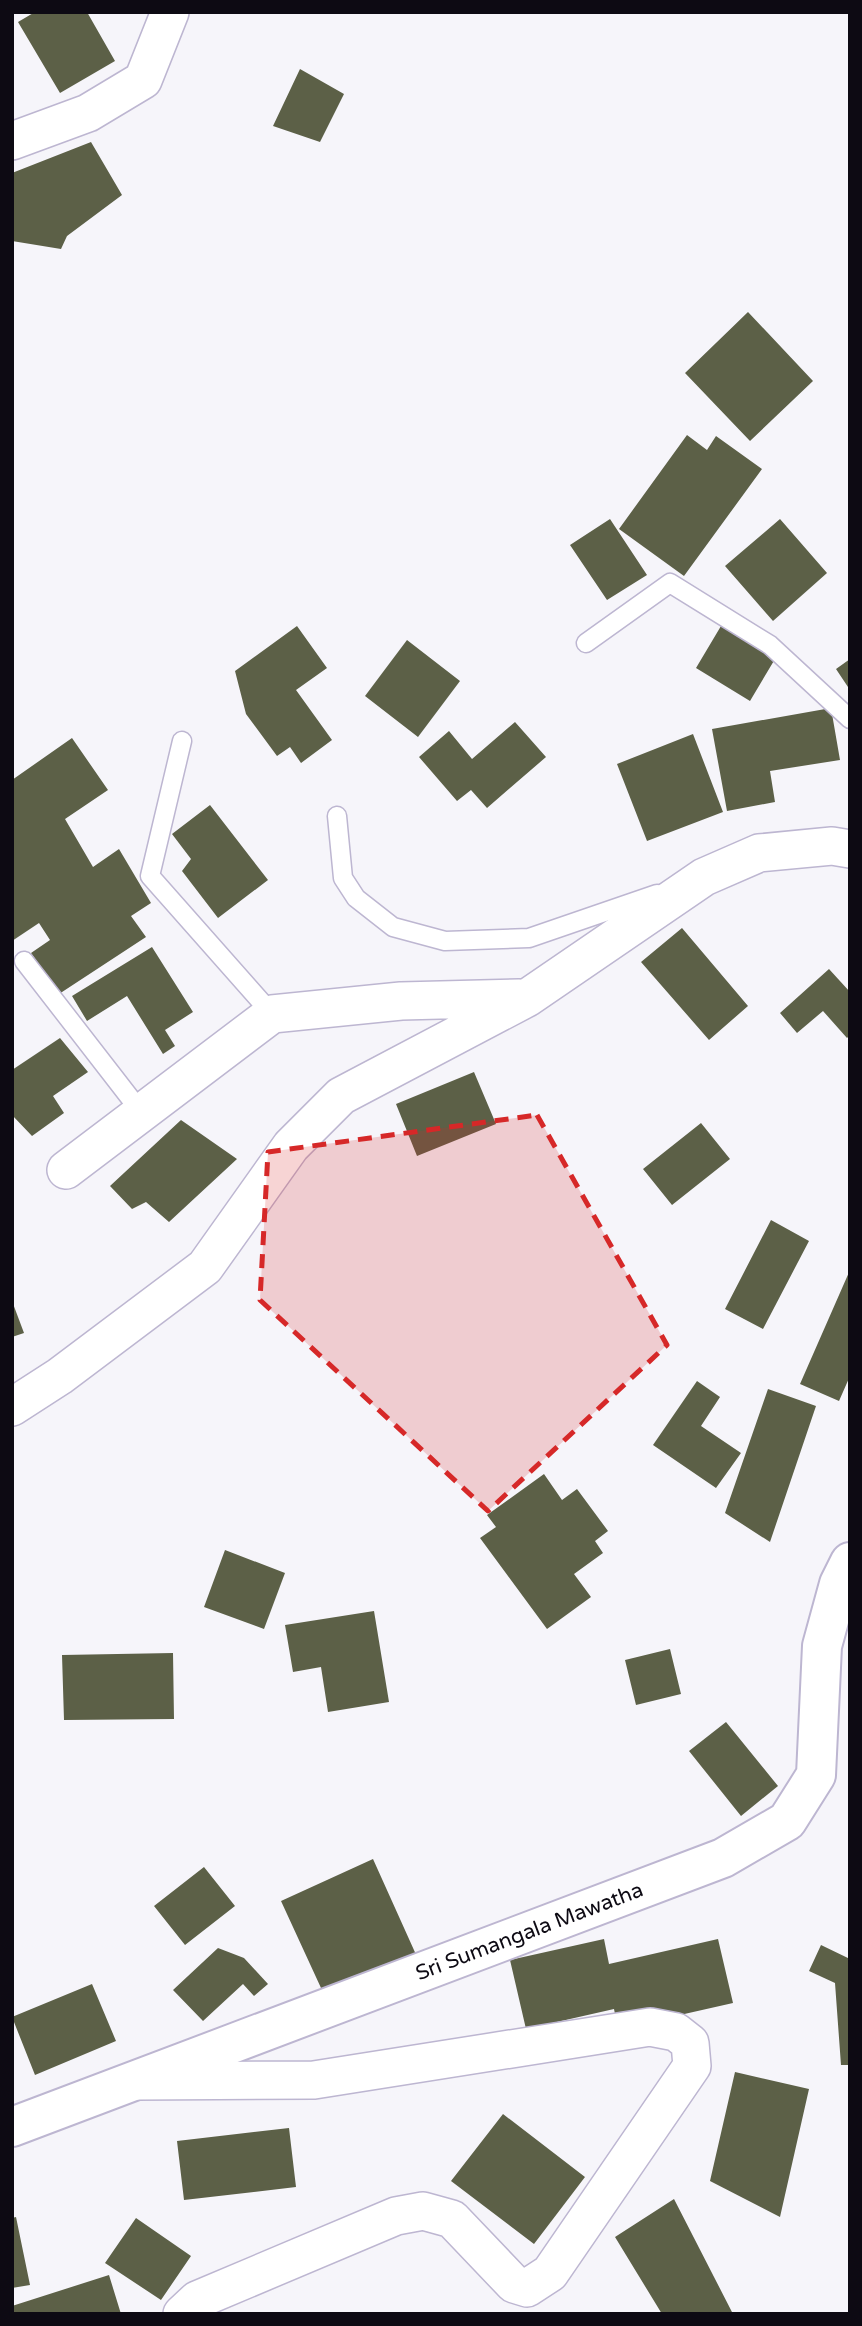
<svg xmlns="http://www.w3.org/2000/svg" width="862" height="2326" font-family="'Varela Round',sans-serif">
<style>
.building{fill:#5c6047}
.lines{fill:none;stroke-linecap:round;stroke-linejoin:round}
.service-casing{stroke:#bdb6d1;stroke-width:21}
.minor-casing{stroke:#bdb6d1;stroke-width:40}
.tertiary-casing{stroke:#bdb6d1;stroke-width:42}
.service{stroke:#fff;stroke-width:18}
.minor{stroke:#fff;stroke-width:37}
.tertiary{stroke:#fff;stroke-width:38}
.marked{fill:#d62828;fill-opacity:0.2;stroke:#d62828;stroke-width:5;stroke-dasharray:14 9;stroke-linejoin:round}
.labels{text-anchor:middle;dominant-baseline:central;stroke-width:5;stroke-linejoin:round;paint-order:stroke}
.street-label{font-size:21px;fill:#0d0a13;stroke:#f6f5fa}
</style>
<rect width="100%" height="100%" fill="#f6f5fa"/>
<path class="building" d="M35 12H87L115 61 60 93 18 22Z
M300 69 344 94 320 142 273 126Z
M91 142 122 195 67 236 61 249 12 241V173Z
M748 312 813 381 750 441 685 373Z
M687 435 707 450 716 436 762 469 684 576 619 529Z
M610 519 647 575 607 600 570 545Z
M780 519 827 573 773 621 725 566Z
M297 626 327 668 296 690 332 740 301 763 290 747 277 756 246 714 235 671Z
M721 626 775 659 750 701 696 668Z
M407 640 460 681 418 737 365 696Z
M850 659V690L836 669Z
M831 708 840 760 770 771 775 802 727 811 712 729Z
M515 722 546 757 487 808 471 790 457 801 419 757 449 731 472 759Z
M693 734 723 812 647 841 617 764Z
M72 738 108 790 65 819 93 867 119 849 151 903 131 916 146 937 59 994 31 953 50 940 39 923 12 941V780Z
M210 805 268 880 218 918 182 871 191 859 172 834Z
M682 928 748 1006 709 1040 641 962Z
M152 947 193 1012 165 1030 175 1046 163 1054 127 996 87 1021 72 996Z
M829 969 850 992V1035L847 1038 823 1011 797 1033 780 1013Z
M60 1038 88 1072 53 1096 64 1113 32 1136 12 1115V1070Z
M474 1072 496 1124 417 1156 396 1104Z
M181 1120 237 1159 169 1222 146 1202 132 1209 110 1186Z
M701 1123 730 1159 672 1205 643 1169Z
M771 1220 809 1241 763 1329 725 1309Z
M850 1270V1376L839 1401 800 1384Z
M12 1301 24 1333 12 1337Z
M697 1381 720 1397 701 1426 741 1453 716 1488 653 1445Z
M768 1389 816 1406 770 1542 725 1513Z
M544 1474 562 1500 577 1489 608 1531 595 1541 603 1553 574 1574 591 1597 547 1629 480 1538 496 1527 487 1515Z
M225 1550 285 1573 264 1629 204 1607Z
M374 1611 389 1702 328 1712 321 1667 293 1672 285 1625Z
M670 1649 681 1694 636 1705 625 1660Z
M173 1653 174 1719 64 1720 62 1655Z
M726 1722 778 1786 741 1816 689 1751Z
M373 1859 418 1959 327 2001 281 1901Z
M204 1867 235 1906 185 1945 154 1906Z
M604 1939 609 1964 718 1939 733 2003 618 2029 614 2009 526 2029 510 1960Z
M821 1945 850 1959V2065H841L835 1983 809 1971Z
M218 1948 244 1958 268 1984 254 1996 243 1984 203 2021 173 1990Z
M92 1984 116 2041 35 2075 12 2017Z
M735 2072 809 2089 780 2217 710 2181Z
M503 2114 585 2177 534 2244 451 2181Z
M289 2128 296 2187 184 2200 177 2141Z
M674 2199 733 2314H662L615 2237Z
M16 2217 30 2285 12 2288V2218Z
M136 2218 191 2256 161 2300 105 2263Z
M109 2275 121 2314H12V2306Z"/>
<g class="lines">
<g class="service-casing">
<path id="service" d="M586 643 670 583 770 645 850 719
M182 741 150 876 272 1014
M337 816 343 878 356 898 393 927 445 941 529 938 657 894
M24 961 141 1112"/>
</g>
<g class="minor-casing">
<path id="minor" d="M12 141 88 113 143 80 170 12
M66 1170 272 1014 401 1001 519 998
M12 1407 60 1376 205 1267 291 1146 341 1096 527 998 704 877 759 853 832 846 850 849
M137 2081 314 2080 650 2027 676 2032 690 2043 692 2066 550 2273 527 2288 514 2284 452 2219 423 2211 396 2216 197 2300 182 2314"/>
</g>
<g class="tertiary-casing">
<g id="tertiary">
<path id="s1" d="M12 2127 723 1858 787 1821 816 1775 822 1646 839 1584 850 1562"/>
</g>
</g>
<use href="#service" class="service"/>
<use href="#minor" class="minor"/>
<use href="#tertiary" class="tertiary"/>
</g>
<path class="marked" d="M537 1115 667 1345 488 1511 260 1300 268 1152Z"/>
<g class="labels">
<g class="street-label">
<text stroke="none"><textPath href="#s1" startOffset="553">Sri Sumangala Mawatha</textPath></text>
</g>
</g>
<rect width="862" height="2326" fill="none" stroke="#0d0a13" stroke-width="28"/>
</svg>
